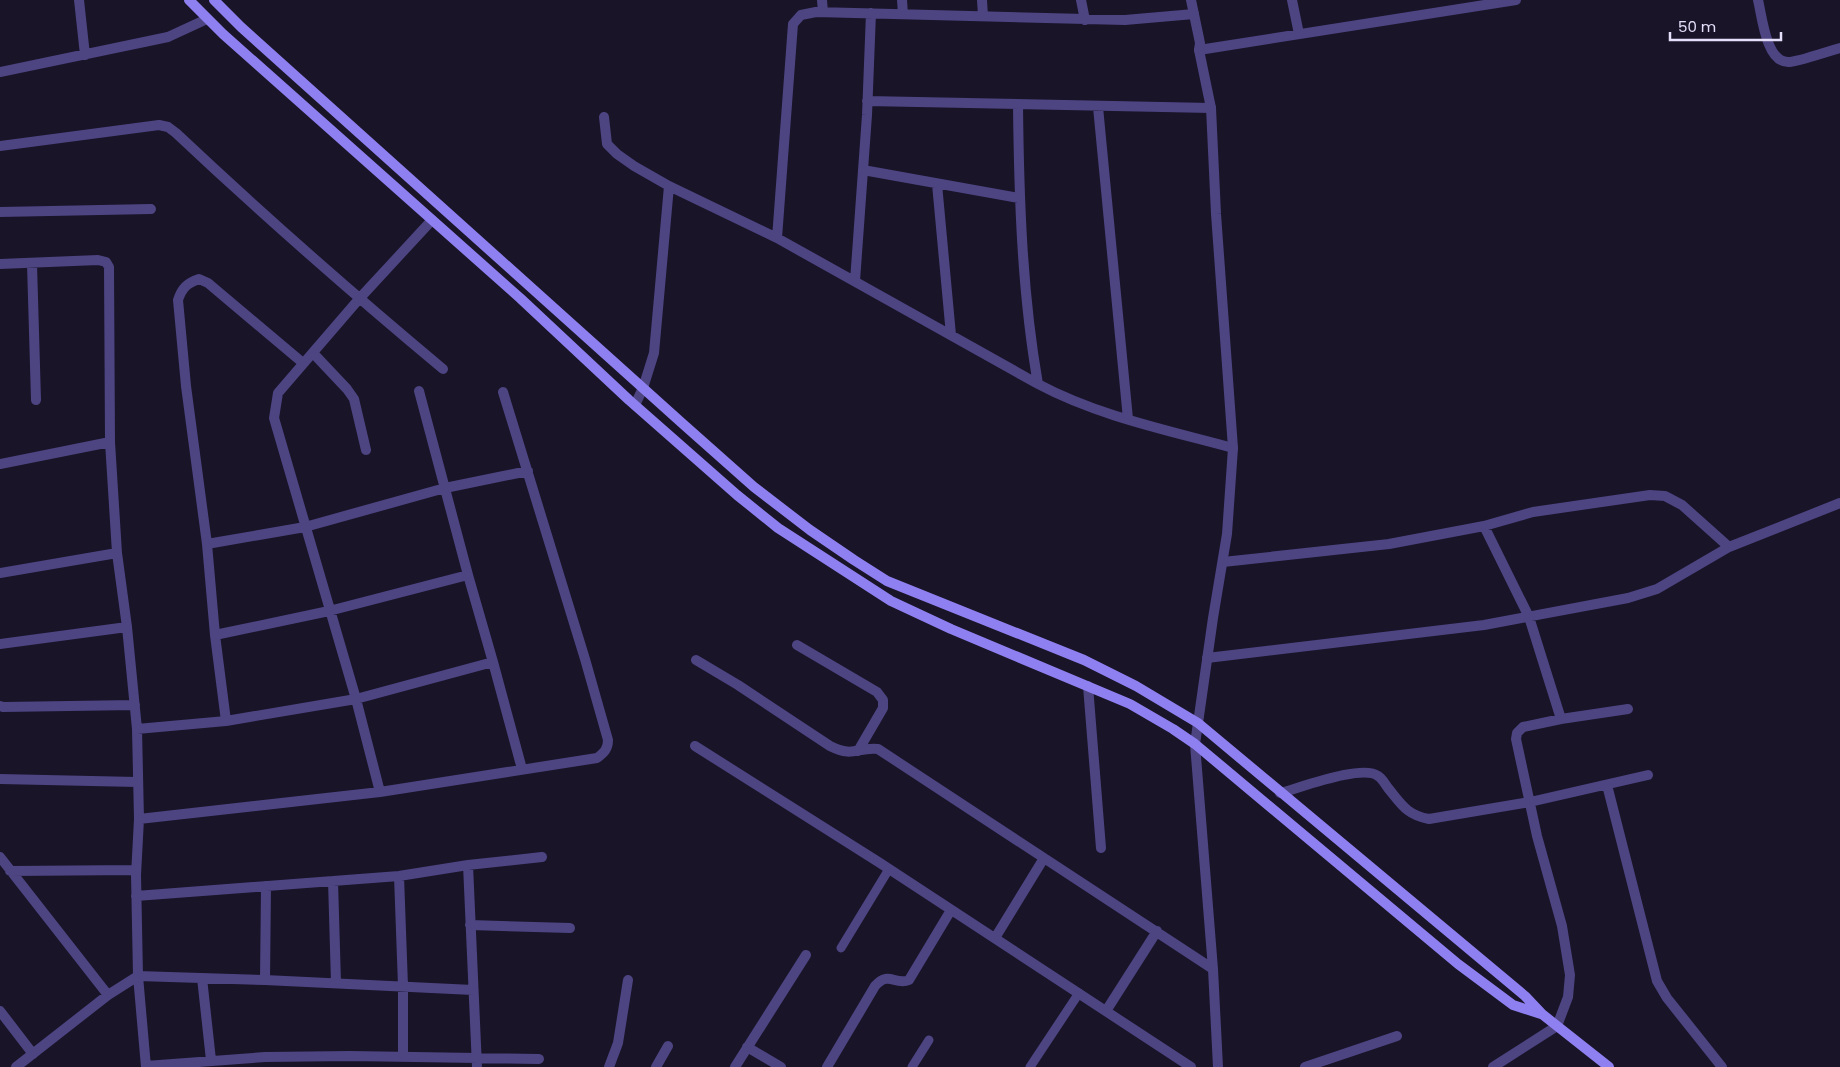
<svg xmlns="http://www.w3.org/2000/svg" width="1840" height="1067" font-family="Poppins,sans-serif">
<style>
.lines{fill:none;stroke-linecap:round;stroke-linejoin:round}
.service{stroke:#4d4482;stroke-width:9}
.minor{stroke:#4d4482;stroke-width:10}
.tertiary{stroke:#4d4482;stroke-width:10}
.secondary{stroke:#8f80f1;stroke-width:10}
</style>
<rect width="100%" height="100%" fill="#191428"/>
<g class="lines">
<path class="service" d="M841 948 889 869
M912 1067 929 1040
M1030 1067 1079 993"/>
<path class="minor" d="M79 0 85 55
M822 0 823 12
M902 0 903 14
M982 0 983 16
M1081 0 1085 20
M1292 0 1299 34
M1758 0C1762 16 1766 62 1788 62 1798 62 1828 51 1840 48
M1199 50 1516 0
M0 72 168 37 207 19
M867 101 1211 108
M1018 105C1019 198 1022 293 1038 384
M1098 107 1128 419
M604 117 607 144 617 154 634 166 669 186 777 238 1038 384C1098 416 1167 430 1233 448
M0 146 159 125 168 127 176 133C263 215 352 293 443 369
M863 170 1019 198
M937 184 951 335
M0 212 151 209
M777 238 793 24 801 15 816 12 1125 20 1194 14
M0 264 98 260 106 262 109 267 110 442 117 553 127 627 137 729 139 819 136 875 138 976 146 1067
M32 264 36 400
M855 281 867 115 871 13
M313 353 347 389 354 399 366 450
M419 391 468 575 493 662 522 769
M635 405 643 388 654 353 669 186
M0 464 110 442
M1484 526 1529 617 1561 719
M207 544 305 527 445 488 528 471
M1223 562 1389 544 1484 526 1533 512 1650 495 1665 496 1682 505 1729 547
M0 573 117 553
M215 635 329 611 468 575
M0 644 127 627
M797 645 877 692 883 700V708L858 751
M1207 658 1484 625 1628 598 1657 589 1729 547 1840 503
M696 660 738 685 830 746C854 758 856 747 878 749L1213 969
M1088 686 1101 848
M0 706 3 707 135 705
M226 721 215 635 207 544 186 386 178 300C182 288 187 283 199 279L208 283 303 363
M137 729 226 721 356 699 493 662
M1195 744 1213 969 1218 1067
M695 746 880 863 1191 1067
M0 779 137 782
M1607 785 1657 981 1667 998 1722 1067
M380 792 356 699 274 418 278 393 359 299 432 220
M1280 793C1300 788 1362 764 1378 776 1382 778 1385 784 1388 788 1402 805 1407 815 1429 819L1530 802 1648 775
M139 819 380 792 597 758C604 753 608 749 608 740L585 659 503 392
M0 857 108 995
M468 865 477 1067
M10 871 136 870
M399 876 403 986V1057
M333 881 336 983
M136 896 399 876 468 865 542 857
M470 925 570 928
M995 938 1044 858
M202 978 211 1060
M265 980 266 886
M0 1011 33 1054
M1106 1011 1157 931
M747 1047 781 1067
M146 1066 265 1057 350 1056 539 1059
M16 1067 108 995 138 976 265 980 473 990
M609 1067 618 1043 628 980
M656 1067 668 1046
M735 1067 806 955
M827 1067 875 986C889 970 895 986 909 980L951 910
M1305 1067 1397 1036
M1493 1067 1557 1026 1568 997 1570 975 1562 926 1537 836 1516 739 1517 733 1523 727 1561 719 1628 709"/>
<path class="tertiary" d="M1191 0 1200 43 1199 50 1211 108 1216 214 1233 448 1227 534 1213 618 1195 744"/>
<path class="secondary" d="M189 0 223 34 520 298 629 400 737 495 778 528 891 601 951 629 1130 704 1173 729 1195 744 1458 964 1513 1005 1541 1014
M214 0 241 27 683 424 754 487 810 530 854 560 887 581 1084 660 1136 686 1198 723 1525 996 1542 1014 1609 1067"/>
</g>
<path d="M1670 32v8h111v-8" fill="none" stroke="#e5dffb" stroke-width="2.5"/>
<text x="1678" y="32" font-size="15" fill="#e5dffb" stroke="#191428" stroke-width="4" paint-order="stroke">50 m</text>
</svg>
